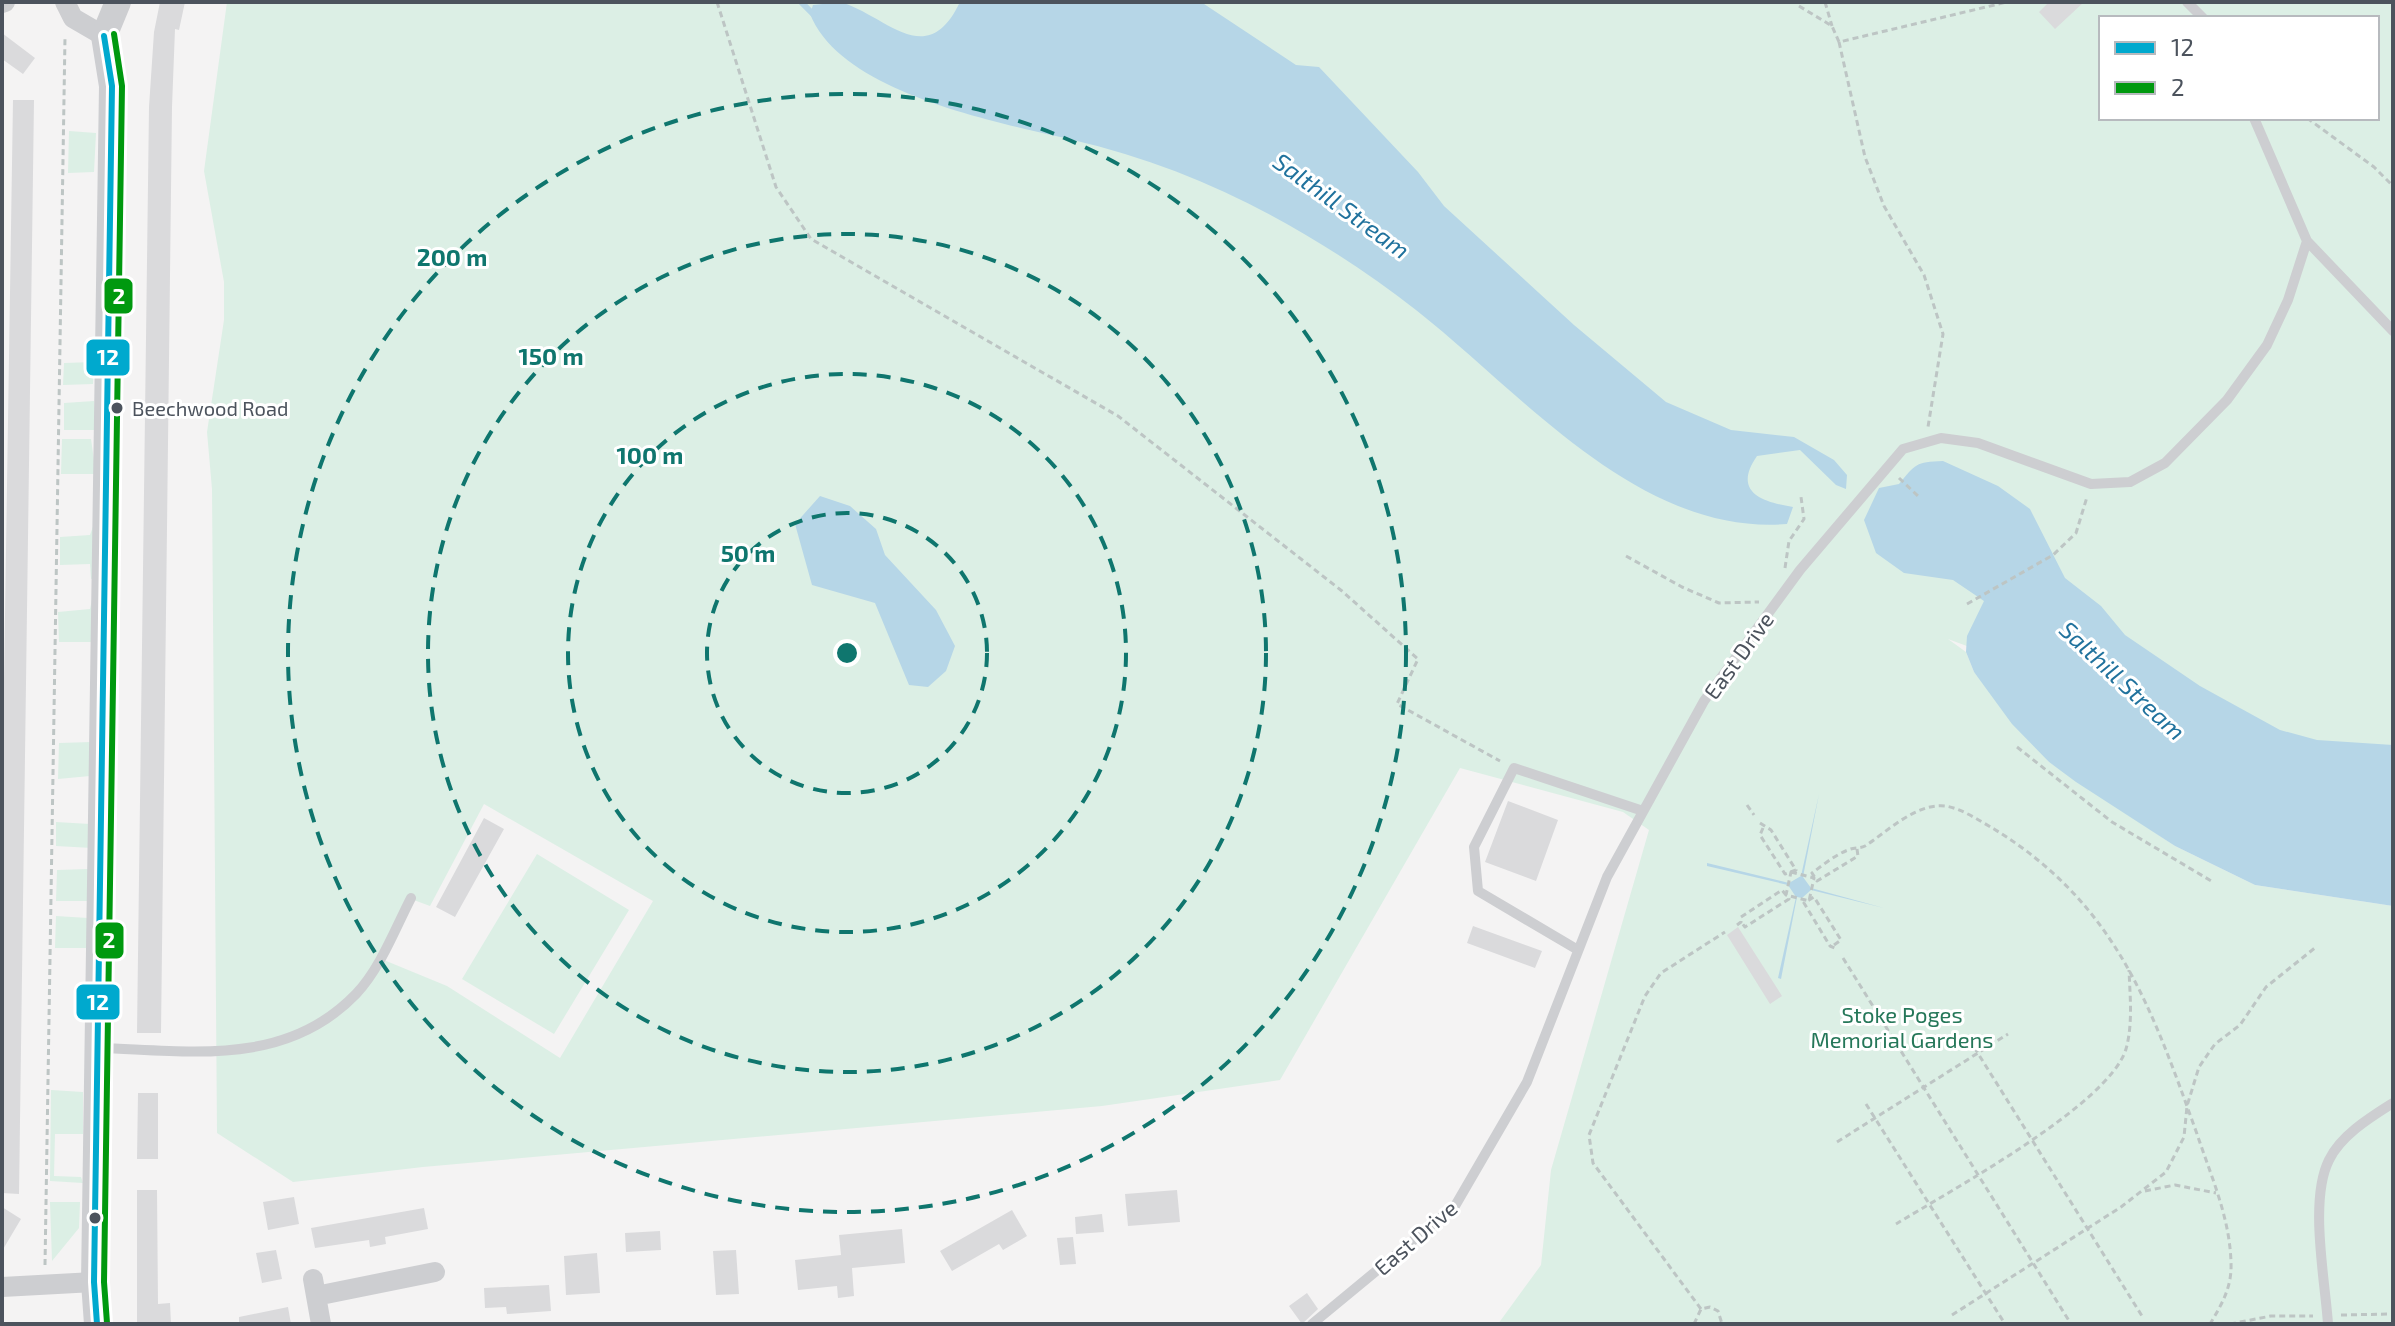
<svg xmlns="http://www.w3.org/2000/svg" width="2395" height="1326" font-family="'Exo 2',sans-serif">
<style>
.green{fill:#dcefe5;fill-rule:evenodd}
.water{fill:#b6d6e7}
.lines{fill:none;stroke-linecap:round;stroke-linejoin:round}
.stream{stroke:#b6d6e7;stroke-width:6}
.building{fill:#dadadc}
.path{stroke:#bdc5c4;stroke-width:3;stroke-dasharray:6 4;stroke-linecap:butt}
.service{stroke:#cdced1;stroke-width:10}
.minor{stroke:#cdced1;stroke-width:20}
.tertiary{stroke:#cdced1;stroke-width:26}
.bus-1-casing{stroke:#fff;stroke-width:12}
.bus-2-casing{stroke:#fff;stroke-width:12}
.bus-1{stroke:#00a9ce;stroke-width:6}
.bus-2{stroke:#00990f;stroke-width:6}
.ring{fill:none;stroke:#0f766e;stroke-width:4;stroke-dasharray:14 10}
.bus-dot{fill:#4c535d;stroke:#fff;stroke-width:3}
.labels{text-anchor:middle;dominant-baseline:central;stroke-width:6;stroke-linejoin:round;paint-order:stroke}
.bus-label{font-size:20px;fill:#4c535d;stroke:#fff;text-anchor:start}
.street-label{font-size:22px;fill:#4c535d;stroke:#fff}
.park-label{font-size:22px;fill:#257759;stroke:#fff}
.water-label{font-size:24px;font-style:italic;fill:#20729d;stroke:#fff}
.centre{fill:#0f766e;stroke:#fff;stroke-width:4}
.ring-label{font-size:24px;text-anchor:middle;font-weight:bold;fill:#0f766e;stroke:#fff;stroke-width:6;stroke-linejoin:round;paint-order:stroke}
.line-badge{stroke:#fff;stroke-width:3}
.badge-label{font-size:22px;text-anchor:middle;font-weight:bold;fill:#fff}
</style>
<rect width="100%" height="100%" fill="#f4f3f3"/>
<path class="green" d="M227 2H2393V793L2297 769 1948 639 1966 652 1974 672 2049 762 2175 846 2255 885 2393 906V1324H1498L1541 1265 1551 1170 1649 830 1623 812 1460 768 1280 1080 1102 1106 423 1167 293 1182 217 1133 212 489 207 432 224 320V282L204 171ZM2101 18H2377V118H2101ZM484 804 653 901 560 1058 447 986 379 958 411 899 430 906Z
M69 131 96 133 94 172 68 173Z
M94 362 93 384 63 385 64 363Z
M94 401 96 430H64V403Z
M62 439H91L96 474H61Z
M95 521 96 578 91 579 90 564 60 565V537L90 535Z
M93 595V642H59L58 612 90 609Z
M91 742 90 776 58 779 59 743Z
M56 822 90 824 92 848 56 846Z
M537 854 629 910 554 1034 462 979Z
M88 869 89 901H56L57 870Z
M56 916 88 918V948H55Z
M51 1090 83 1092V1134H55L54 1176 81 1177 83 1183 50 1181Z
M50 1202H80L79 1228 52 1261Z"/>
<path class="water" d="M841 2C888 17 927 71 960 2H1201L1296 65 1319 67 1418 172 1444 206 1574 325 1666 402 1731 430 1794 437 1834 460 1847 475 1846 489 1836 485 1800 450 1757 456C1732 492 1762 502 1793 507L1787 524C1639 536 1522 393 1416 310 1314 231 1200 169 1073 140 998 122 842 94 810 14L813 5Z
M1943 461 1998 486 2030 509 2065 578 2101 606 2125 635 2200 686 2280 730 2317 740 2393 745V906L2255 885 2175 846 2076 782 2049 762 2012 724 1974 672 1966 652 1967 636 1984 601 1953 580 1904 573 1876 553 1864 520 1879 488 1899 484C1916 464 1915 462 1943 461Z
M820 496 850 506 876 529 885 555 936 610 955 646 946 671 928 687 909 685 875 603 812 585 795 524Z
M1819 794 1803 877 1811 888 1884 908 1811 890 1802 898 1797 897 1781 979 1778 978 1796 897 1788 885 1707 866V863L1789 883 1801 876Z"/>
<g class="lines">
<path class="stream" d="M801 2 816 17"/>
</g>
<path class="building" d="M160 2H185L179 30 175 29 172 107 161 1033H137L149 107 154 32Z
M2049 2H2084L2055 29 2039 12Z
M2 33 35 58 23 74 2 59Z
M13 100H34L19 1194 2 1193V808Z
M1508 801 1558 820 1536 881 1485 862Z
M484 818 504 829 455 917 436 907Z
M1473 926 1542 951 1535 968 1467 943Z
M1738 927 1782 996 1770 1004 1727 935Z
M138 1093H158V1159H137Z
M137 1190H157L158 1304 170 1303 171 1324H137Z
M1177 1190 1180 1222 1128 1226 1125 1194Z
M294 1197 299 1224 268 1230 263 1202Z
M2 1207 21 1219 2 1251Z
M424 1208 428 1229 385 1237 386 1244 370 1247 369 1240 315 1248 311 1228Z
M1012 1210 1027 1236 1003 1250 999 1244 952 1271 940 1251Z
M1102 1214 1104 1232 1076 1234 1075 1217Z
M902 1229 905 1263 852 1268 854 1296 838 1298 837 1286 798 1290 795 1260 841 1255 839 1235Z
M660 1231 661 1250 626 1252 625 1233Z
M1073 1237 1076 1264 1060 1265 1057 1238Z
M276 1250 282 1279 262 1283 256 1253Z
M736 1250 739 1294 716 1295 713 1251Z
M597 1253 600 1293 566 1295 564 1256Z
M549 1285 551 1311 507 1314 506 1307 485 1308 484 1288Z
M1307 1293 1318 1309 1302 1324 1289 1306Z
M288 1307 291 1324H239V1317Z"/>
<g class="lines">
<path class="path" d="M717 2 776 187 811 239 1118 416 1342 591 1418 659 1397 704 1500 761
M1825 2 1832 26
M1799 6 1832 26 1839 42 2007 2
M1839 42 1865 157 1884 206 1924 275 1943 334 1928 427
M2307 118 2374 167 2393 186
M1899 478 1919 497
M1626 556 1682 587 1719 603 1759 602
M1785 568 1789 541 1804 519 1801 497
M1967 604 2053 555 2076 533 2087 497
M2017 747 2112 822 2213 882
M1747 805 1754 815
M1760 823 1771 830 1796 870 1785 874 1760 835 1763 828
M1857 849 1858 856 1817 881 1812 873C1823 865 1835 855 1848 850 1854 847 1859 849 1865 846 1888 831 1916 803 1945 806 1961 808 1980 821 1994 829 2116 904 2151 1006 2197 1134 2211 1176 2230 1218 2231 1263 2232 1287 2222 1304 2210 1324
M1791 872 1814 878 1809 901 1786 895Z
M1737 925 1741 922V917L1782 890 1789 899 1745 927 1741 922
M1834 945 1841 940 1814 897 1804 903 1830 946 1837 949
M1843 958 2071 1324
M1969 1039 2142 1316
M1866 1104 2005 1324
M1837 1142 2008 1034
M2145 1191 2175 1185 2216 1193
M1896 1224C1948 1192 2109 1105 2126 1049 2133 1024 2130 996 2129 970
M45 1265 65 37
M1701 1309 1593 1163 1589 1135 1645 996 1661 973 1725 932
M1952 1315 2121 1207 2166 1172 2184 1137 2187 1106 2199 1067 2215 1044 2240 1025 2266 987 2316 947
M2341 1315 2393 1314
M1694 1324 1701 1309 1710 1307 1718 1311 1722 1324
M2230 1324 2271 1316H2313"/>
<path class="service" d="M2187 2 2203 18
M2254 118 2307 241 2393 331
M1578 950 1478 891 1474 847 1514 768 1643 811
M100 1048C191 1051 286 1067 356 994 380 969 395 929 411 898
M1312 1324 1455 1206 1527 1082 1607 877 1704 701 1800 570 1903 449 1941 438 1978 443 2091 484 2130 482 2165 463 2227 400 2267 345 2288 300 2307 241
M2328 1324C2325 1279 2309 1200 2329 1160 2341 1135 2371 1117 2393 1103"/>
<path class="minor" d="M65 2 73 18 104 36
M2 3 5 2
M313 1279 321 1324
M2 1287 94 1282
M316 1296 435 1272"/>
<path class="tertiary" d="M97 1324 94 1282 112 86 104 36 118 2"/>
<g class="bus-1-casing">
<path id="bus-1" d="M97 1324 94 1282 112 86 104 36"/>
</g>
<g class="bus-2-casing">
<path id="bus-2" d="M107 1323 104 1282 122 86 114 34"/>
</g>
<use href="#bus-1" class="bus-1"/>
<use href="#bus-2" class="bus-2"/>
</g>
<g class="ring">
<circle cx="847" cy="653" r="140"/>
<circle cx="847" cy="653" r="279"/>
<circle cx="847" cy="653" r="419"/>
<circle cx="847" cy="653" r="559"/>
</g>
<g class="bus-dot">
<circle cx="117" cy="408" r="7"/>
<circle cx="95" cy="1218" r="7"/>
</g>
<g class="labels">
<g class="bus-label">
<text x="132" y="408">Beechwood Road</text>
</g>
<g class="street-label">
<text transform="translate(1738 655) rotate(-54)">East Drive</text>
<text transform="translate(1415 1237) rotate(-41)">East Drive</text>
</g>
<g class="park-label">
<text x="1902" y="1014">Stoke Poges<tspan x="1902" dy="25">Memorial Gardens</tspan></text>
</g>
<g class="water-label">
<text transform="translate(1342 205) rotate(36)">Salthill Stream</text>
<text transform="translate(2123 680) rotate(43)">Salthill Stream</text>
</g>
</g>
<circle cx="847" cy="653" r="12" class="centre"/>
<g class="ring-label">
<text x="452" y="266">200 m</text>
<text x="551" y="365">150 m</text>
<text x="650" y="464">100 m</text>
<text x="748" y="562">50 m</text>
</g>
<g class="line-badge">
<rect x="103" y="277" width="31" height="38" rx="8" fill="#00990f"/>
<rect x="85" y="338" width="46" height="39" rx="8" fill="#00a9ce"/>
<rect x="94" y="921" width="31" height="39" rx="8" fill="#00990f"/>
<rect x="75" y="983" width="46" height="38" rx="8" fill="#00a9ce"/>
</g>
<g class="badge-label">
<text x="119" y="304">2</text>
<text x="108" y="365">12</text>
<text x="109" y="948">2</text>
<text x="98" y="1010">12</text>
</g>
<rect width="2395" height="1326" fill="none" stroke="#4c535d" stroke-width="8"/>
<rect x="2099" y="16" width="280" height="104" fill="#ffffff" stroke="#b7babe" stroke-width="2"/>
<rect x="2115" y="42" width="40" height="12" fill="#00a9ce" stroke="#b7babe" stroke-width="2"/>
<text x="2171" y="56" font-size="24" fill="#4c535d">12</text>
<rect x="2115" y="82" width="40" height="12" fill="#00990f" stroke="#b7babe" stroke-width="2"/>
<text x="2171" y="96" font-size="24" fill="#4c535d">2</text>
</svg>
